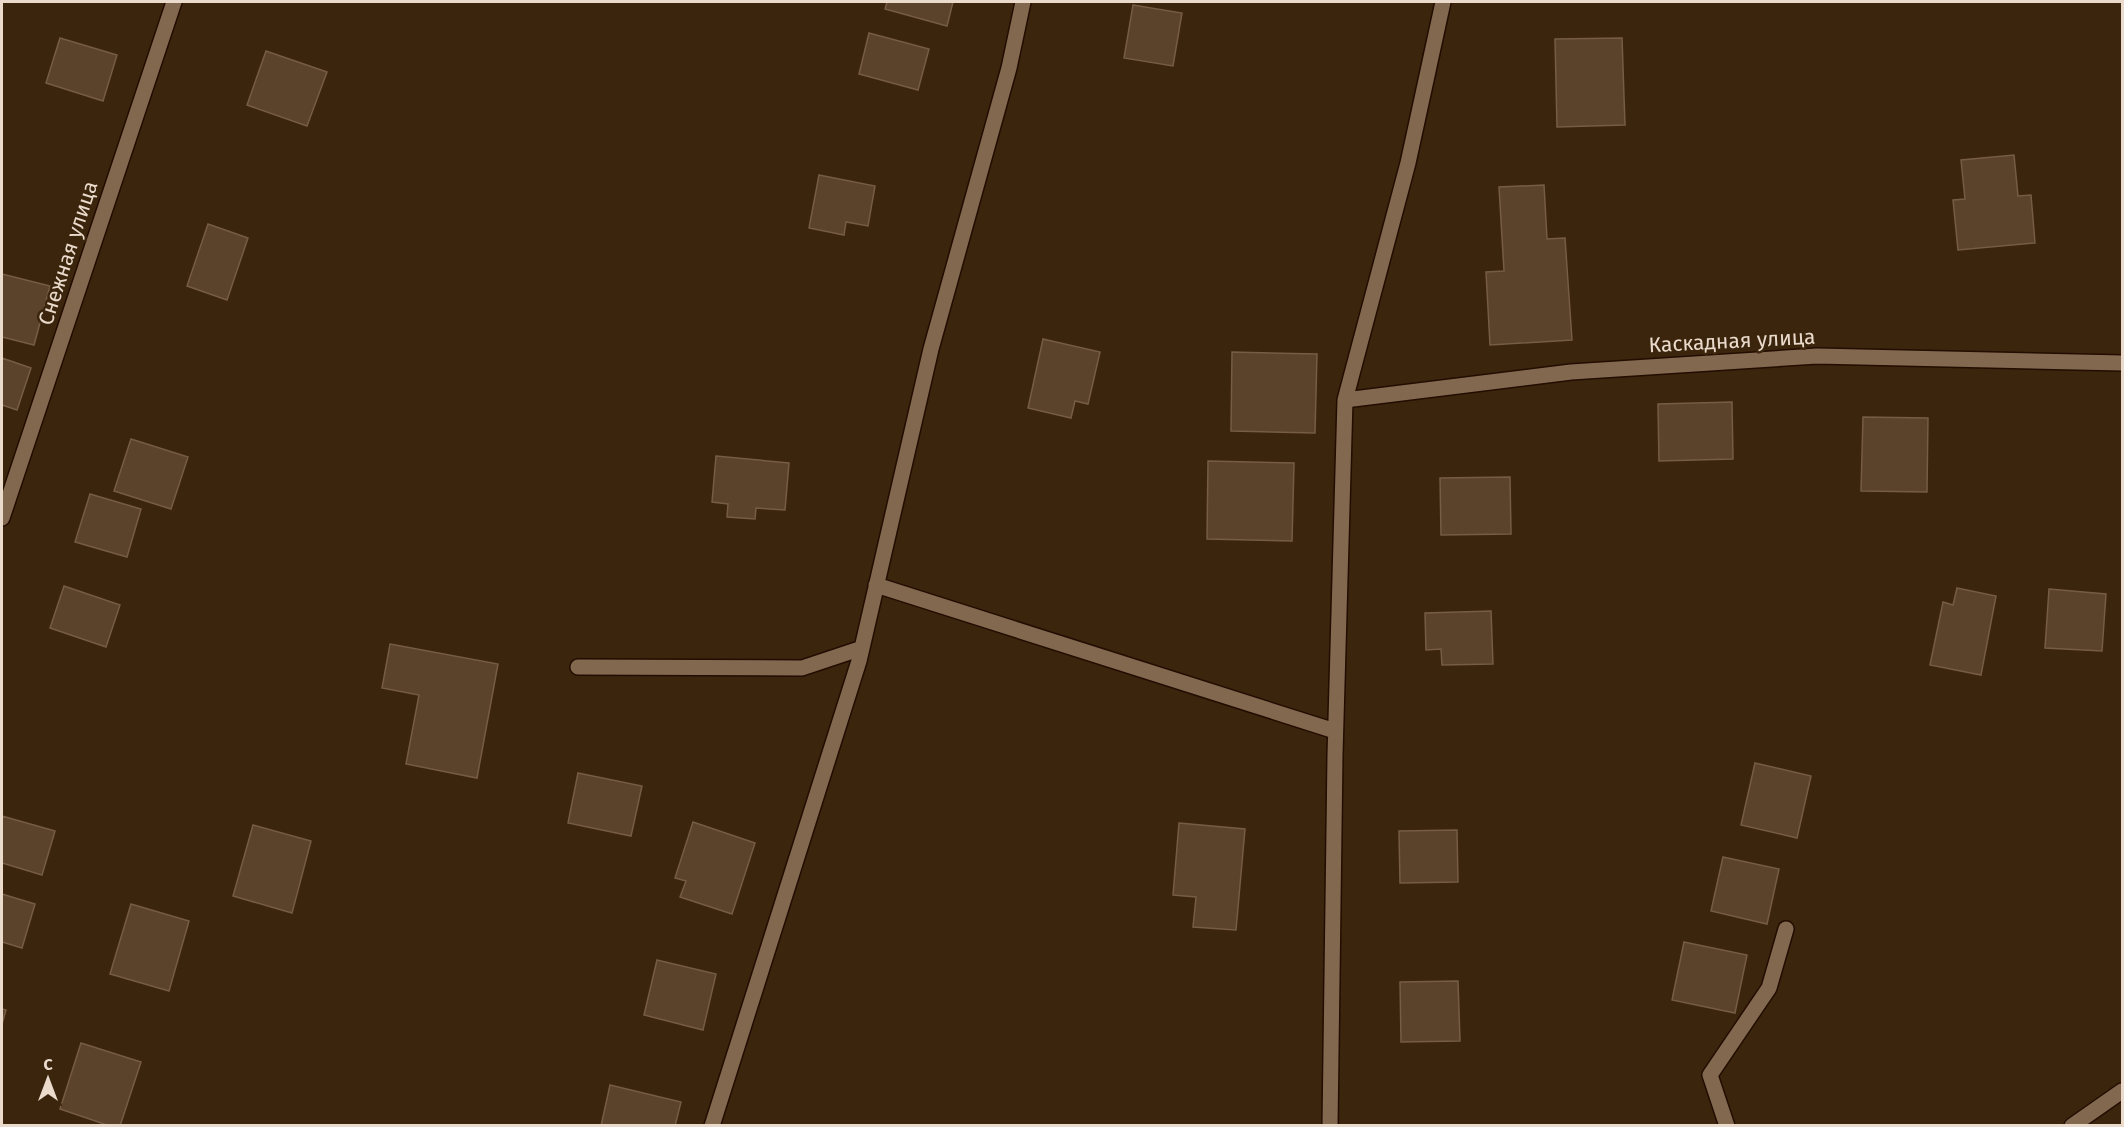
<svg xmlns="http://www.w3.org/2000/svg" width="2124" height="1127" font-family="'Fira Sans',sans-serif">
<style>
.building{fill:#5b422b;stroke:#755c43;stroke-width:1.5}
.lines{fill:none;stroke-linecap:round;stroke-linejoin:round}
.minor-casing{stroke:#220d00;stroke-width:18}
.minor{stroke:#836850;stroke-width:15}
.labels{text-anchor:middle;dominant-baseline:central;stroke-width:5;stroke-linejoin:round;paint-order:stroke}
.street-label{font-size:21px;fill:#eadbcd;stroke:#3c250d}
</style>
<rect width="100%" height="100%" fill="#3c250d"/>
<path class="building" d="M887 2H953L947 26 885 9Z
M1133 5 1182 13 1173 66 1124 58Z
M869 33 929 49 918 90 859 74Z
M60 38 117 55 103 101 46 83Z
M1622 38 1625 125 1557 127 1555 39Z
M266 51 327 72 307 126 247 105Z
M2014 155 2018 196 2031 195 2035 243 1958 250 1953 200 1965 199 1961 160Z
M819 175 875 186 868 226 846 222 844 235 809 228Z
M1544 185 1547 239 1565 238 1572 340 1490 345 1486 272 1504 271 1499 187Z
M208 224 248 238 227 300 187 286Z
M2 274 50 286 34 345 2 337Z
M1043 339 1100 352 1088 404 1075 401 1071 418 1028 408Z
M1232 352 1317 354 1315 433 1231 431Z
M2 358 31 368 17 410 2 405Z
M1732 402 1733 459 1659 461 1658 404Z
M1863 417 1928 418 1927 492 1861 491Z
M131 439 188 457 171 509 114 491Z
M716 456 789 463 785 510 756 508 755 519 727 517 728 504 712 502Z
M1208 461 1294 463 1292 541 1207 539Z
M1510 477 1511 534 1441 535 1440 478Z
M90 494 141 509 127 557 75 542Z
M64 586 120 605 106 647 50 628Z
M1957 588 1996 596 1981 675 1930 665 1943 602 1953 605Z
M2049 589 2106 594 2102 651 2045 648Z
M1491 611 1493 664 1442 665 1441 649 1426 650 1425 613Z
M390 644 498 664 477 778 406 764 419 695 382 688Z
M1755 763 1811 776 1797 838 1741 825Z
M578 773 642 786 631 836 568 823Z
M2 816 55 831 42 875 2 863Z
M693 822 755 843 732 914 680 897 686 881 675 878Z
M1179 823 1245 829 1236 930 1193 927 1196 897 1173 895Z
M253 825 311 841 292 913 233 896Z
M1457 830 1458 882 1400 883 1399 831Z
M1723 857 1779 869 1767 924 1711 911Z
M2 894 35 904 22 948 2 942Z
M131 904 189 921 169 991 110 974Z
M1684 942 1747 955 1735 1013 1672 1000Z
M657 960 716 974 703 1030 644 1015Z
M1458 981 1460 1041 1401 1042 1400 982Z
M2 1009 6 1010 2 1024Z
M81 1043 141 1062 120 1126H110L60 1109Z
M610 1085 681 1102 675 1126H601Z"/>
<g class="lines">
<g class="minor-casing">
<path id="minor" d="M1345 400 1571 372 1817 356 2122 363
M2 518 174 2
M876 585 1335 731
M578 667 802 668 862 648
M712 1126 859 661 931 349 1009 68 1023 2
M1330 1126 1335 755 1345 400 1408 163 1443 2
M1727 1126 1710 1075 1769 988 1786 929
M2072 1126 2122 1091"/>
</g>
<use href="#minor" class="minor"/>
</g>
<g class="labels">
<g class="street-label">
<text transform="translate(68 253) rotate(-72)">Снежная улица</text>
<text transform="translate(1732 341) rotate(-3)">Каскадная улица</text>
</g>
</g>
<rect width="2124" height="1127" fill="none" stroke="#eadbcd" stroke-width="6"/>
<g transform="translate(48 1079)" stroke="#3c250d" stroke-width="4.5" paint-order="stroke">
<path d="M0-4.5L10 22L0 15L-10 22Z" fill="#eadbcd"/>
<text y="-9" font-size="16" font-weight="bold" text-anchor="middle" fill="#eadbcd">С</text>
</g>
</svg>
